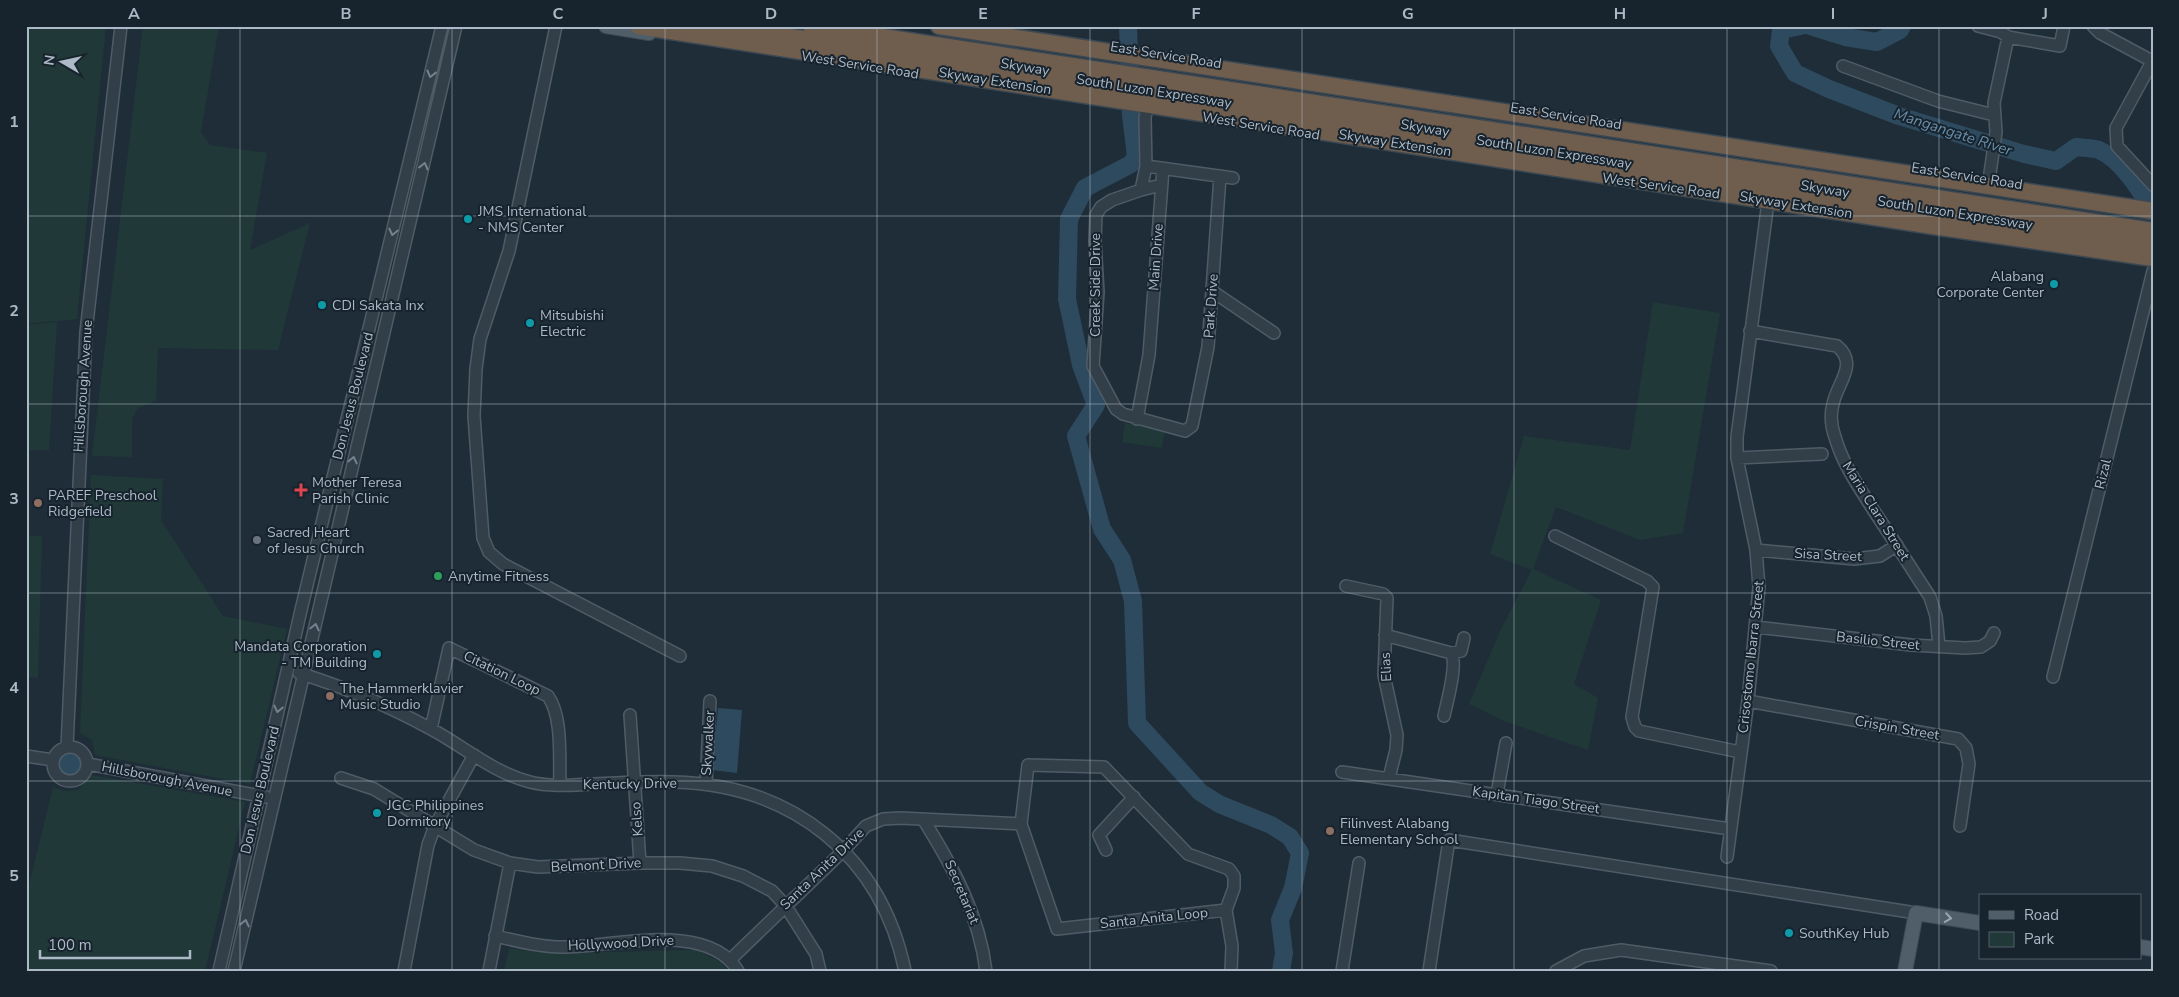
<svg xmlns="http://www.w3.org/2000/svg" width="2179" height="997" font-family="'Nunito Sans',sans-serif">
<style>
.green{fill:#203938}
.water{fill:#2e4a5f}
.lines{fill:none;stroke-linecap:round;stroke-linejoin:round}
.river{stroke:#2e4a5f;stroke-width:18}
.minor-casing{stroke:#4f5c67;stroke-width:14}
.major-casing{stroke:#3e4a55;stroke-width:16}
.highway-casing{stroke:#3c4953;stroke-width:19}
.minor{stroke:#323f48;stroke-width:11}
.major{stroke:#4f5e69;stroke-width:14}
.highway{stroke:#6f5d4e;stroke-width:16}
.oneway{stroke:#75828d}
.oneway2{stroke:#99a7b3}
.grid{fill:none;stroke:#acb9c6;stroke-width:1;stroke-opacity:0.55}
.culture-dot{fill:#0f9aa8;stroke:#17232d;stroke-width:2}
.health-dot{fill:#e0444e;stroke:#17232d;stroke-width:2}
.education-dot{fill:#8d6e63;stroke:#17232d;stroke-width:2}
.worship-dot{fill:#6b7280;stroke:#17232d;stroke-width:2}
.leisure-dot{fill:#2e9e5b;stroke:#17232d;stroke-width:2}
.labels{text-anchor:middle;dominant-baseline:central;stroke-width:4;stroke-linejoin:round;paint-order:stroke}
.street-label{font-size:14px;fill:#acb9c6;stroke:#17232d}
.poi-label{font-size:14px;fill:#acb9c6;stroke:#17232d;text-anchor:start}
.water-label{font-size:15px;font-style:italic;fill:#6990ac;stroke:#17232d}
.neatline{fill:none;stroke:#acb9c6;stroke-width:2}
.grid-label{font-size:16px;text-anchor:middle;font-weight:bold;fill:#acb9c6}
</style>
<rect width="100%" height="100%" fill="#1e2d38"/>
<path class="green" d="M26 26H106L77 319 26 324Z
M143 26H219L201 132 210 145 267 153 250 250 310 223 278 350 158 348 156 401 138 408 132 419V457L92 456Z
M1653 302 1720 313 1683 533 1640 540 1556 507 1533 569 1601 600 1574 684 1598 698 1588 750 1504 721 1469 704 1501 629 1532 570 1490 554 1524 436 1630 450Z
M57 322 49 450H26V325Z
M1125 423 1165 430 1162 448 1122 442Z
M91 475 163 479 161 520 223 616 287 629 250 784 95 755 92 740 80 733Z
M26 536H42L38 678 26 677Z
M91 775 245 802 205 971H26V897L53 787 64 791 78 790Z
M509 948 526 951 561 953 697 950 722 963 727 971H504Z"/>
<path class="water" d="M718 708 742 710 737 773 712 770Z
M58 764a13 13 0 1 1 26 0a13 13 0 1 1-26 0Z"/>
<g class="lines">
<path class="river" d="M1128 26 1131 115 1136 157 1131 164 1085 188 1069 219 1067 299 1081 365 1096 405 1076 436 1102 529 1122 560 1133 601 1137 723 1200 792 1219 804 1271 825 1290 837 1300 853 1293 888 1280 920 1284 953 1281 971
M1801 26 1781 30 1779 46 1795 73 1829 89 1899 116 2024 154 2056 161 2076 147C2083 148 2092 148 2099 150 2122 160 2140 190 2153 211
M1810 26 1845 37 1877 42 1900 30 1902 26"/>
<g class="minor-casing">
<path id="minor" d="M556 26 509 251 480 339 476 369 474 416 483 538 489 552 503 564 680 656
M1978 26 2001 32 2008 37
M2093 26 2100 33 2152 61
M2153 60 2116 128 2117 146 2153 185
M1843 66 1938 101 1994 115
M1146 166 1233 178
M1989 180 1996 132 1994 103 2008 37 2060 46 2064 26
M1161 185 1141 190 1112 200 1101 207 1096 215 1095 241 1098 292 1093 366 1116 409 1123 414 1185 431 1192 426 1208 347 1220 176
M1141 190 1146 166 1145 118 1147 108
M1212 291 1274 333
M1750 331 1837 346C1859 364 1837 383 1833 404 1830 415 1831 426 1835 437 1843 465 1859 487 1874 511 1893 539 1911 568 1930 597L1936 616 1939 646
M1137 419 1149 355 1163 169
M1737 458 1822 454
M1555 536 1647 581 1653 587 1632 717 1635 727 1639 731 1740 752
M1756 550 1854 559 1880 556 1897 545
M1346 586 1383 594 1387 598 1384 675 1397 735 1396 750 1389 778
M1756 627 1911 645 1965 648 1981 647 1990 641 1994 633
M1385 635 1451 653C1458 663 1447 702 1444 716
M1451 653 1461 651 1464 638
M299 673C344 687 389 706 431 729 463 746 494 773 530 782 550 787 571 785 591 784 618 783 646 781 674 782 791 785 881 854 905 971
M2053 677 2153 271
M1748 701 1958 739 1966 748 1969 764 1960 826
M630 715 640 863
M431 729 449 648 548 696C563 717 559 759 560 785
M53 764a17 17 0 1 1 34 0a17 17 0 1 1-34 0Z
M67 747 86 332 121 26
M26 756 53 760
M88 764 266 797
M1028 765 1104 767 1188 854 1229 869 1234 876V888L1226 910 1057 929 1021 824Z
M1342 772 1730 829
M341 778 374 789 474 850 510 863 538 867 640 863H680L712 866 743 876 772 891 785 905 816 954 820 971
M706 784 710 701
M1497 794 1506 743
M923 819C953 867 979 914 986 971
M1106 850 1099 835 1134 797
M1727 857 1748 701 1759 587 1756 550 1737 458V437L1768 202
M1226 910 1232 946 1231 971
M495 936C517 941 540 947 563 947 612 947 708 920 738 971
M731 959 843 851 866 826 883 819 900 818 1021 824
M219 971 301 610 442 26
M234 971 456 26
M404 971 428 845 435 826 474 755
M489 971 510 863
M1342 971 1359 863
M1429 971 1449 840 1916 913
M1556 971 1584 956 1621 950 1771 971"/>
</g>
<g class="major-casing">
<path id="major" d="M606 26 649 33
M2140 947 2153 949
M1905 971 1916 913 1980 923"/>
</g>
<g class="highway-casing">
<path id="highway" d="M638 26 1933 226 2153 258
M718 26 2153 243
M811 26 2153 231
M939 26 2153 211"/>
</g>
<use href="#minor" class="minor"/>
<use href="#major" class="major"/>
<use href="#highway" class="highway"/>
</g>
<defs><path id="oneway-chevron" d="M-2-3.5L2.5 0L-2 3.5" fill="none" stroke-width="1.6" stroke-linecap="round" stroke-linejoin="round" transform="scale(1.25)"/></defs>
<g class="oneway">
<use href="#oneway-chevron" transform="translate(431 74) rotate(104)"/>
<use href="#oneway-chevron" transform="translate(424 166) rotate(-76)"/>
<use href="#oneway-chevron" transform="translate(393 232) rotate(103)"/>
<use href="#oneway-chevron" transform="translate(353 460) rotate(-77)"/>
<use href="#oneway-chevron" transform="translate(315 627) rotate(-77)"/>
<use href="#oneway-chevron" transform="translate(278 709) rotate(103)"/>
<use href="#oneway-chevron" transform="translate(245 923) rotate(-77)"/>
</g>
<use class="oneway2" href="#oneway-chevron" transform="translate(1948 918) rotate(9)"/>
<path class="grid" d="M240 26V971M452 26V971M665 26V971M877 26V971M1090 26V971M1302 26V971M1514 26V971M1727 26V971M1939 26V971M26 216H2153M26 404H2153M26 593H2153M26 781H2153"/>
<g class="culture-dot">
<circle cx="468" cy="219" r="5"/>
<circle cx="2054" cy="284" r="5"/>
<circle cx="322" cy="305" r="5"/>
<circle cx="530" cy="323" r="5"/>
<circle cx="377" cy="654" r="5"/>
<circle cx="377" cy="813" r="5"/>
<circle cx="1789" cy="933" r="5"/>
</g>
<path class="health-dot" d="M298.5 482.5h5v5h5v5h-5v5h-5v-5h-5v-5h5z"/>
<g class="education-dot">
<circle cx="38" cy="503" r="5"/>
<circle cx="330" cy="696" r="5"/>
<circle cx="1330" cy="831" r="5"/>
</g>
<circle class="worship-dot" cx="257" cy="540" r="5"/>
<circle class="leisure-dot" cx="438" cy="576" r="5"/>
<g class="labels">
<g class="street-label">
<text transform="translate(1166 55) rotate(9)">East Service Road</text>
<text transform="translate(860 65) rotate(9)">West Service Road</text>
<text transform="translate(1025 67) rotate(9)">Skyway</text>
<text transform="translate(995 81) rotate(9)">Skyway Extension</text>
<text transform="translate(1154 91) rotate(9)">South Luzon Expressway</text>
<text transform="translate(1566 116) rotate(9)">East Service Road</text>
<text transform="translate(1261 126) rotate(9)">West Service Road</text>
<text transform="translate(1425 128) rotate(9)">Skyway</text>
<text transform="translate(1395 143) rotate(9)">Skyway Extension</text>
<text transform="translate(1554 152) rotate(9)">South Luzon Expressway</text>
<text transform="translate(1967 176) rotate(9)">East Service Road</text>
<text transform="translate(1661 186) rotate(8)">West Service Road</text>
<text transform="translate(1825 189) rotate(9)">Skyway</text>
<text transform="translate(1796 205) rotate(9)">Skyway Extension</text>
<text transform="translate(1955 213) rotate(9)">South Luzon Expressway</text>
<text transform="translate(1156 257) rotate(-86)">Main Drive</text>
<text transform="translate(1095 285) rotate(-90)">Creek Side Drive</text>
<text transform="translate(1211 306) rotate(-86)">Park Drive</text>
<text transform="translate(83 386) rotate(-86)">Hillsborough Avenue</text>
<text transform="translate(353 396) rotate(-76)">Don Jesus Boulevard</text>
<text transform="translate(2103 474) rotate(-76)">Rizal</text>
<text transform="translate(1876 511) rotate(58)">Maria Clara Street</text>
<text transform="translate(1828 555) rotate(3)">Sisa Street</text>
<text transform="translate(1878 641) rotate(6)">Basilio Street</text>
<text transform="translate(1751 657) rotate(-84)">Crisostomo Ibarra Street</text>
<text transform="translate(1386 667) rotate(-93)">Elias</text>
<text transform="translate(502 673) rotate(26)">Citation Loop</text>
<text transform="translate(1897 728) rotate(10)">Crispin Street</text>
<text transform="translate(708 743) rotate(-87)">Skywalker</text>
<text transform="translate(167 779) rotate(11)">Hillsborough Avenue</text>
<text transform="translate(630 784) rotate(-1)">Kentucky Drive</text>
<text transform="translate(260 790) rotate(-77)">Don Jesus Boulevard</text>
<text transform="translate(1536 800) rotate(8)">Kapitan Tiago Street</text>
<text transform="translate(637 819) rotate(-94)">Kelso</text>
<text transform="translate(596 865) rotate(-3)">Belmont Drive</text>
<text transform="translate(822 869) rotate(-44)">Santa Anita Drive</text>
<text transform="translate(962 892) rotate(67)">Secretariat</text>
<text transform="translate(1154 918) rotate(-6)">Santa Anita Loop</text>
<text transform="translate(621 943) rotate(-3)">Hollywood Drive</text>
</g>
<g class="poi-label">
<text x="478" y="211">JMS International<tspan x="478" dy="16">- NMS Center</tspan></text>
<text x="2044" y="276" text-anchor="end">Alabang<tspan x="2044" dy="16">Corporate Center</tspan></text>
<text x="332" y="305">CDI Sakata Inx</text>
<text x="540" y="315">Mitsubishi<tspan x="540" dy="16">Electric</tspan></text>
<text x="312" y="482">Mother Teresa<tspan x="312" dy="16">Parish Clinic</tspan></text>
<text x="48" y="495">PAREF Preschool<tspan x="48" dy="16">Ridgefield</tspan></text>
<text x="267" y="532">Sacred Heart<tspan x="267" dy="16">of Jesus Church</tspan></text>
<text x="448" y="576">Anytime Fitness</text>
<text x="367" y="646" text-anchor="end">Mandata Corporation<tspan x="367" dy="16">- TM Building</tspan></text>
<text x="340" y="688">The Hammerklavier<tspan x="340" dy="16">Music Studio</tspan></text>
<text x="387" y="805">JGC Philippines<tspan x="387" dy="16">Dormitory</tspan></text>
<text x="1340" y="823">Filinvest Alabang<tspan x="1340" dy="16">Elementary School</tspan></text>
<text x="1799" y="933">SouthKey Hub</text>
</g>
<g class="water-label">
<text transform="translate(1953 132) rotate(18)">Mangangate River</text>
</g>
</g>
<rect width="2179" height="997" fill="none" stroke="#17232d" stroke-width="55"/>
<rect x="1979" y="894" width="162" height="65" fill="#17232d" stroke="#535f6a"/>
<rect x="1989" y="911" width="25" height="8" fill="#4f5e69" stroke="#535f6a"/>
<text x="2024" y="920" font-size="15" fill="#acb9c6">Road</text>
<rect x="1989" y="932" width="25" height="15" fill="#203938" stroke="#535f6a"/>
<text x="2024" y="944" font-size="15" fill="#acb9c6">Park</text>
<g transform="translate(62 62) rotate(279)" stroke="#17232d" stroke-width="4" paint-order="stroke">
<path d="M0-4L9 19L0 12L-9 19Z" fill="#acb9c6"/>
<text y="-8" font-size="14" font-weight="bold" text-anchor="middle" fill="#acb9c6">N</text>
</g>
<path d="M40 950v8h150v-8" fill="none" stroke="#acb9c6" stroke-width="2.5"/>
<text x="48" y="950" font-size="15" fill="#acb9c6" stroke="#17232d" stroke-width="4" paint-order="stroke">100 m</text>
<rect x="28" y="28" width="2124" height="942" class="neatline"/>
<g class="grid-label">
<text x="134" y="19">A</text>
<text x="346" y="19">B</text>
<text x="558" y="19">C</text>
<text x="771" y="19">D</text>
<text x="983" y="19">E</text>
<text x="1196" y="19">F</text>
<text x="1408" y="19">G</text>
<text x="1620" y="19">H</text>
<text x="1833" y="19">I</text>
<text x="2045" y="19">J</text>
<text x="14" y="127">1</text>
<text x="14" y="316">2</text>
<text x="14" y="504">3</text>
<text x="14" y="693">4</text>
<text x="14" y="881">5</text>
</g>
</svg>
